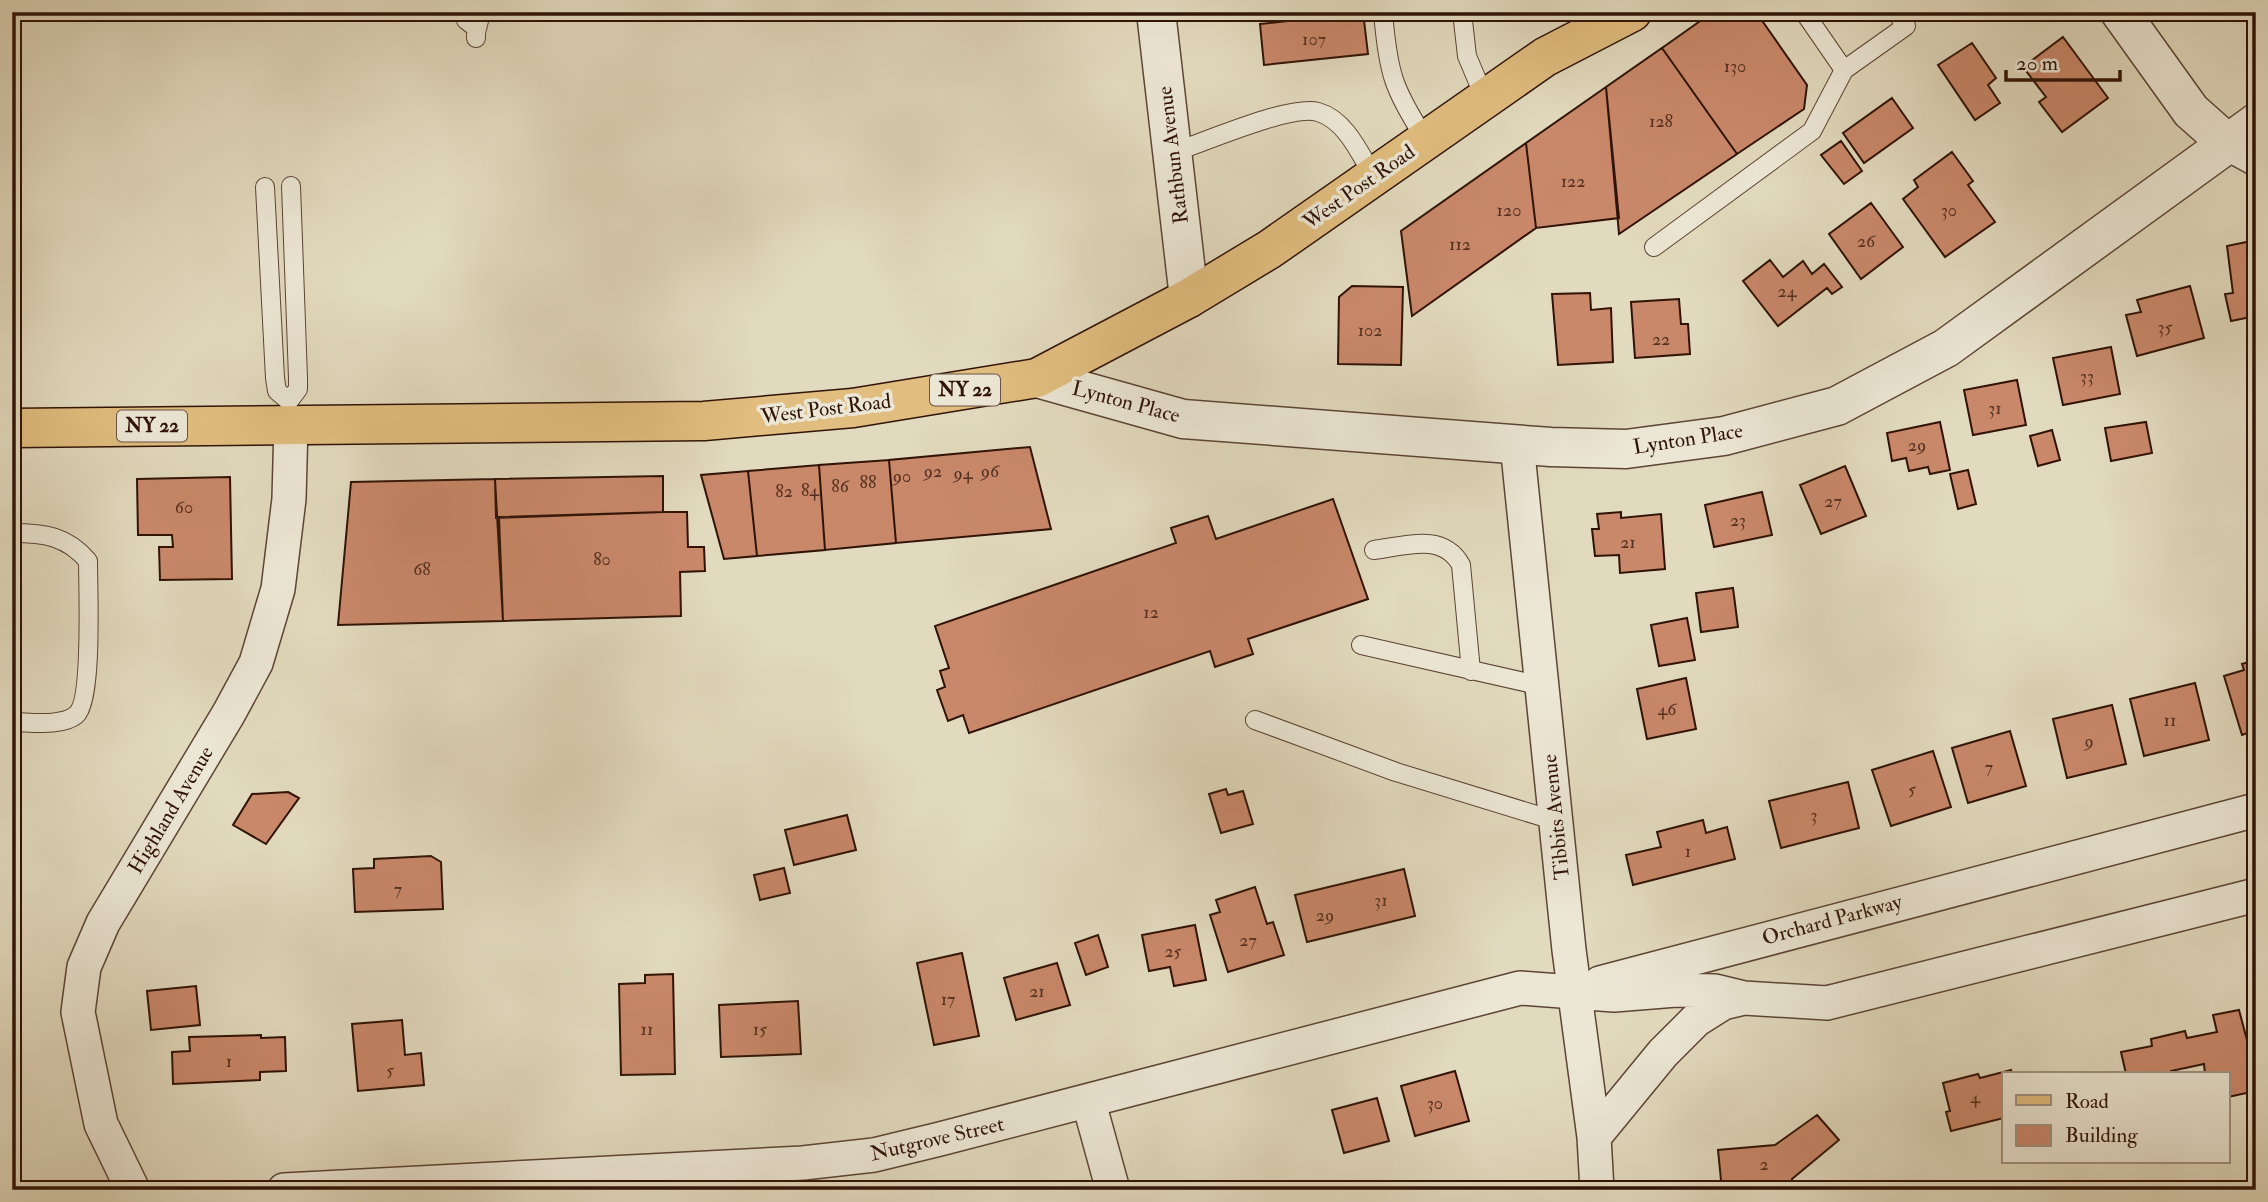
<svg xmlns="http://www.w3.org/2000/svg" width="2268" height="1202" font-family="'IM FELL Double Pica',serif">
<style>
.building{fill:#c9886a;stroke:#301307;stroke-width:2}
.lines{fill:none;stroke-linecap:round;stroke-linejoin:round}
.service-casing{stroke:#5c4535;stroke-width:20}
.minor-casing{stroke:#5c4535;stroke-width:36}
.tertiary-casing{stroke:#5c4535;stroke-width:41}
.primary-casing{stroke:#301307;stroke-width:41}
.service{stroke:#ece7d5;stroke-width:18}
.minor{stroke:#ece7d5;stroke-width:33}
.tertiary{stroke:#ece7d5;stroke-width:38}
.primary{stroke:#e1bd7f;stroke-width:38}
.labels{text-anchor:middle;dominant-baseline:central;stroke-width:7;stroke-linejoin:round;paint-order:stroke}
.number-label{font-size:18px;fill:#563020}
.shield{fill:#ece7d5;stroke:#685345;stroke-width:2}
.shield-label{font-size:19px;font-weight:bold;fill:#301307}
.street-label{font-size:21px;fill:#301307;stroke:#ece7d5}
</style>
<rect width="100%" height="100%" fill="#e2dabe"/>
<filter id="stains"><feTurbulence type="fractalNoise" baseFrequency=".00286" numOctaves="4"/><feColorMatrix values="0 0 0 0 .2 0 0 0 0 .09 0 0 0 0 .02 0 0 0 .5 -.17"/></filter>
<radialGradient id="worn" r=".72"><stop offset=".6" stop-color="#630" stop-opacity="0"/><stop offset="1" stop-color="#630" stop-opacity=".3"/></radialGradient>
<path class="building" d="M1295 12H1363L1368 54 1264 65 1260 24 1296 20Z
M1405 12H1444L1445 18 1406 20Z
M1713 12H1756L1807 85 1804 109 1737 154 1662 48Z
M2213 12H2230L2219 20Z
M2063 37 2108 98 2062 132 2039 102 2046 97 2023 67Z
M1972 43 1996 78 1988 85 2000 103 1975 120 1938 65Z
M1662 48 1737 154 1619 234 1606 87Z
M1606 87 1619 218 1536 228 1526 143Z
M1892 98 1913 128 1864 163 1843 133Z
M1841 141 1862 171 1844 184 1821 155Z
M1526 143 1536 228 1412 316 1401 231Z
M1952 152 1973 181 1968 185 1995 222 1945 257 1903 199 1918 187 1914 180Z
M1871 203 1903 247 1861 279 1829 234Z
M2256 240V316L2231 321 2225 294 2233 293 2227 246Z
M1770 260 1783 277 1803 261 1812 274 1824 264 1842 287 1832 294 1827 288 1778 326 1743 281Z
M1352 286 1403 287 1401 365 1338 364 1339 297Z
M2190 286 2204 338 2137 356 2126 315 2141 312 2137 300Z
M1590 293 1591 310 1611 308 1613 362 1558 365 1552 294Z
M1679 299 1681 324H1688L1690 354 1635 358 1631 302Z
M2111 347 2120 394 2063 405 2053 358Z
M2017 380 2026 425 1973 435 1964 390Z
M1940 422 1950 470 1930 474 1928 467 1909 471 1906 458 1892 461 1887 433Z
M2146 422 2152 453 2111 461 2105 428Z
M2052 430 2060 460 2038 466 2030 436Z
M1030 447 1051 529 896 543 889 460Z
M889 460 896 543 825 550 819 465Z
M819 465 825 550 757 556 748 471Z
M1845 466 1866 516 1821 534 1800 485Z
M1968 470 1976 504 1958 509 1950 474Z
M748 471 757 556 724 559 701 475Z
M663 476V512L496 518 495 479Z
M230 477 232 579 160 580 159 547H173L172 535H138L137 479Z
M495 479 503 621 338 625 351 482Z
M1762 492 1772 535 1714 547 1705 505Z
M1333 499 1368 599 1248 639 1253 654 1215 667 1210 651 969 733 963 715 948 721 937 690 945 687 940 671 949 668 935 626 1176 543 1171 528 1208 516 1216 539Z
M663 512H687L688 547H704L705 571 680 572 681 616 503 621 499 517Z
M1621 512V518L1661 514 1665 569 1620 573 1619 555 1595 556 1592 529H1599L1597 514Z
M1733 588 1738 627 1701 632 1696 593Z
M1687 618 1695 660 1659 666 1651 625Z
M2256 660V730L2242 735 2224 676 2244 670 2242 664Z
M1686 678 1696 729 1647 739 1637 689Z
M2195 683 2209 740 2144 756 2130 699Z
M2112 705 2126 764 2067 778 2053 719Z
M2010 731 2026 786 1968 803 1952 748Z
M1933 751 1951 807 1891 826 1872 770Z
M1848 782 1859 828 1781 848 1769 801Z
M1226 789 1228 795 1243 791 1253 824 1221 833 1209 794Z
M288 792 299 798 266 844 233 825 252 794Z
M847 815 856 850 794 865 785 830Z
M1703 820 1706 833 1727 827 1735 859 1633 885 1626 855 1661 847 1657 832Z
M431 856 441 862 443 909 355 912 353 869 374 868V859Z
M784 868 790 893 760 900 754 875Z
M1404 869 1415 916 1307 942 1295 895Z
M1255 887 1267 924 1273 922 1284 955 1228 972 1210 915 1220 912 1216 900Z
M1195 925 1206 980 1174 986 1170 967 1149 971 1142 935Z
M1098 935 1108 967 1086 975 1075 943Z
M962 953 979 1036 934 1045 917 963Z
M1057 963 1070 1005 1016 1020 1004 978Z
M673 974 675 1074 621 1075 619 984 645 983V975Z
M196 986 200 1025 151 1030 147 991Z
M798 1001 801 1054 721 1057 719 1005Z
M2239 1010 2256 1074V1091L2228 1097V1074H2205L2204 1064 2171 1071V1074H2126L2121 1052 2152 1046 2151 1039 2185 1031 2187 1038 2217 1032 2213 1015Z
M402 1020 405 1055 421 1053 424 1085 358 1091 352 1024Z
M261 1035V1038L285 1037 286 1071 260 1072V1080L173 1084 172 1052 190 1051 189 1037Z
M2011 1070 2012 1074H2004V1118L1951 1131 1946 1112 1950 1111 1943 1083 1978 1074 1980 1078Z
M1455 1071 1469 1121 1415 1136 1401 1086Z
M1377 1098 1389 1141 1344 1153 1332 1110Z
M1817 1115 1839 1140 1792 1179 1793 1190H1722L1718 1150 1775 1145Z"/>
<g class="lines">
<g class="service-casing">
<path id="service" d="M466 12V20L475 27
M1383 12C1388 73 1393 89 1426 140
M1462 12 1467 56 1485 99
M1804 12 1844 70
M476 38C475 27 481 22 480 12
M1172 153C1202 143 1291 104 1318 112 1346 120 1360 154 1374 177
M265 187 275 378 277 391 289 401 298 389V378L291 186
M1654 247 1812 131 1844 70 1906 26 1896 12
M12 533C44 533 67 536 88 561 88 588 93 701 76 715 61 727 30 722 12 722
M1374 550C1405 546 1443 532 1461 565L1471 671
M1361 645 1542 686
M1255 720 1396 772 1556 821"/>
</g>
<g class="minor-casing">
<path id="minor" d="M2227 143 2256 159
M1517 444 1569 950 1594 1137 1597 1190
M1600 983 2256 810
M1089 1103 1113 1190
M1594 1137 1663 1053 1696 1020 1723 1003 1744 998 1827 1003 2256 895
M133 1190 101 1124 78 1012 84 967 103 923 229 713 256 663 278 589 289 499 291 424
M284 1190 803 1163 874 1155 940 1139 1520 988 1614 995 1676 990 1715 991 1744 998"/>
</g>
<g class="tertiary-casing">
<path id="tertiary" d="M1156 12 1189 298
M2120 12 2191 111 2227 143
M1037 378 1183 419 1551 447 1626 449 1724 436 1837 406 1946 348 2256 123"/>
</g>
<g class="primary-casing">
<path id="primary" d="M12 428 704 421 853 408 1037 378 1189 298 1270 249 1545 57 1632 12"/>
</g>
<use href="#service" class="service"/>
<use href="#minor" class="minor"/>
<use href="#tertiary" class="tertiary"/>
<use href="#primary" class="primary"/>
</g>
<g class="labels">
<g class="number-label">
<text x="1314" y="39">107</text>
<text x="1735" y="66">130</text>
<text x="1661" y="121">128</text>
<text x="1573" y="181">122</text>
<text x="1509" y="210">120</text>
<text x="1949" y="210">30</text>
<text x="1866" y="241">26</text>
<text x="1460" y="244">112</text>
<text x="1787" y="291">24</text>
<text x="2165" y="327">35</text>
<text x="1370" y="330">102</text>
<text x="1661" y="339">22</text>
<text x="2087" y="376">33</text>
<text x="1995" y="408">31</text>
<text x="1917" y="445">29</text>
<text x="933" y="471">92</text>
<text x="990" y="471">96</text>
<text x="963" y="473">94</text>
<text x="902" y="476">90</text>
<text x="868" y="482">88</text>
<text x="840" y="486">86</text>
<text x="810" y="490">84</text>
<text x="784" y="491">82</text>
<text x="1833" y="501">27</text>
<text x="184" y="507">60</text>
<text x="1738" y="520">23</text>
<text x="1628" y="542">21</text>
<text x="602" y="559">80</text>
<text x="422" y="569">68</text>
<text x="1151" y="612">12</text>
<text x="1667" y="709">46</text>
<text x="2170" y="720">11</text>
<text x="2089" y="741">9</text>
<text x="1989" y="767">7</text>
<text x="1912" y="789">5</text>
<text x="1814" y="815">3</text>
<text x="1688" y="851">1</text>
<text x="398" y="889">7</text>
<text x="1381" y="900">31</text>
<text x="1325" y="915">29</text>
<text x="1248" y="940">27</text>
<text x="1173" y="951">25</text>
<text x="1037" y="991">21</text>
<text x="948" y="999">17</text>
<text x="647" y="1029">11</text>
<text x="760" y="1029">15</text>
<text x="229" y="1061">1</text>
<text x="390" y="1070">5</text>
<text x="1975" y="1097">4</text>
<text x="1435" y="1103">30</text>
<text x="1764" y="1164">2</text>
</g>
<g class="shield">
<rect x="930" y="374.5" width="70" height="31" rx="5"/>
<rect x="117" y="410.5" width="70" height="31" rx="5"/>
</g>
<g class="shield-label">
<text x="965" y="390">NY 22</text>
<text x="152" y="426">NY 22</text>
</g>
<g class="street-label">
<text transform="translate(1173 155) rotate(-97)">Rathbun Avenue</text>
<text transform="translate(1359 187) rotate(-35)">West Post Road</text>
<text transform="translate(1126 402) rotate(15)">Lynton Place</text>
<text transform="translate(826 409) rotate(-7)">West Post Road</text>
<text transform="translate(1688 439) rotate(-9)">Lynton Place</text>
<text transform="translate(171 810) rotate(-59)">Highland Avenue</text>
<text transform="translate(1556 817) rotate(-96)">Tibbits Avenue</text>
<text transform="translate(1832 920) rotate(-15)">Orchard Parkway</text>
<text transform="translate(937 1139) rotate(-13)">Nutgrove Street</text>
</g>
</g>
<rect width="2268" height="1202" fill="none" stroke="#e2dabe" stroke-width="42"/>
<rect x="14" y="14" width="2240" height="1174" fill="none" stroke="#301307" stroke-width="3.5"/>
<rect x="21" y="21" width="2226" height="1160" fill="none" stroke="#301307" stroke-width="2"/>
<rect x="2002" y="1072" width="228" height="91" fill="#ece7d5" stroke="#a19283" stroke-width="2"/>
<rect x="2016" y="1095" width="35" height="10" fill="#e1bd7f" stroke="#a19283" stroke-width="2"/>
<text x="2065" y="1108" font-size="21" fill="#301307">Road</text>
<rect x="2016" y="1125" width="35" height="21" fill="#c9886a" stroke="#a19283" stroke-width="2"/>
<text x="2065" y="1142" font-size="21" fill="#301307">Building</text>
<path d="M2006 70v10h114v-10" fill="none" stroke="#301307" stroke-width="3.5"/>
<text x="2016" y="70" font-size="21" fill="#301307" stroke="#ece7d5" stroke-width="5" paint-order="stroke">20 m</text>
<rect width="100%" height="100%" filter="url(#stains)"/>
<rect width="100%" height="100%" fill="url(#worn)"/>
</svg>
